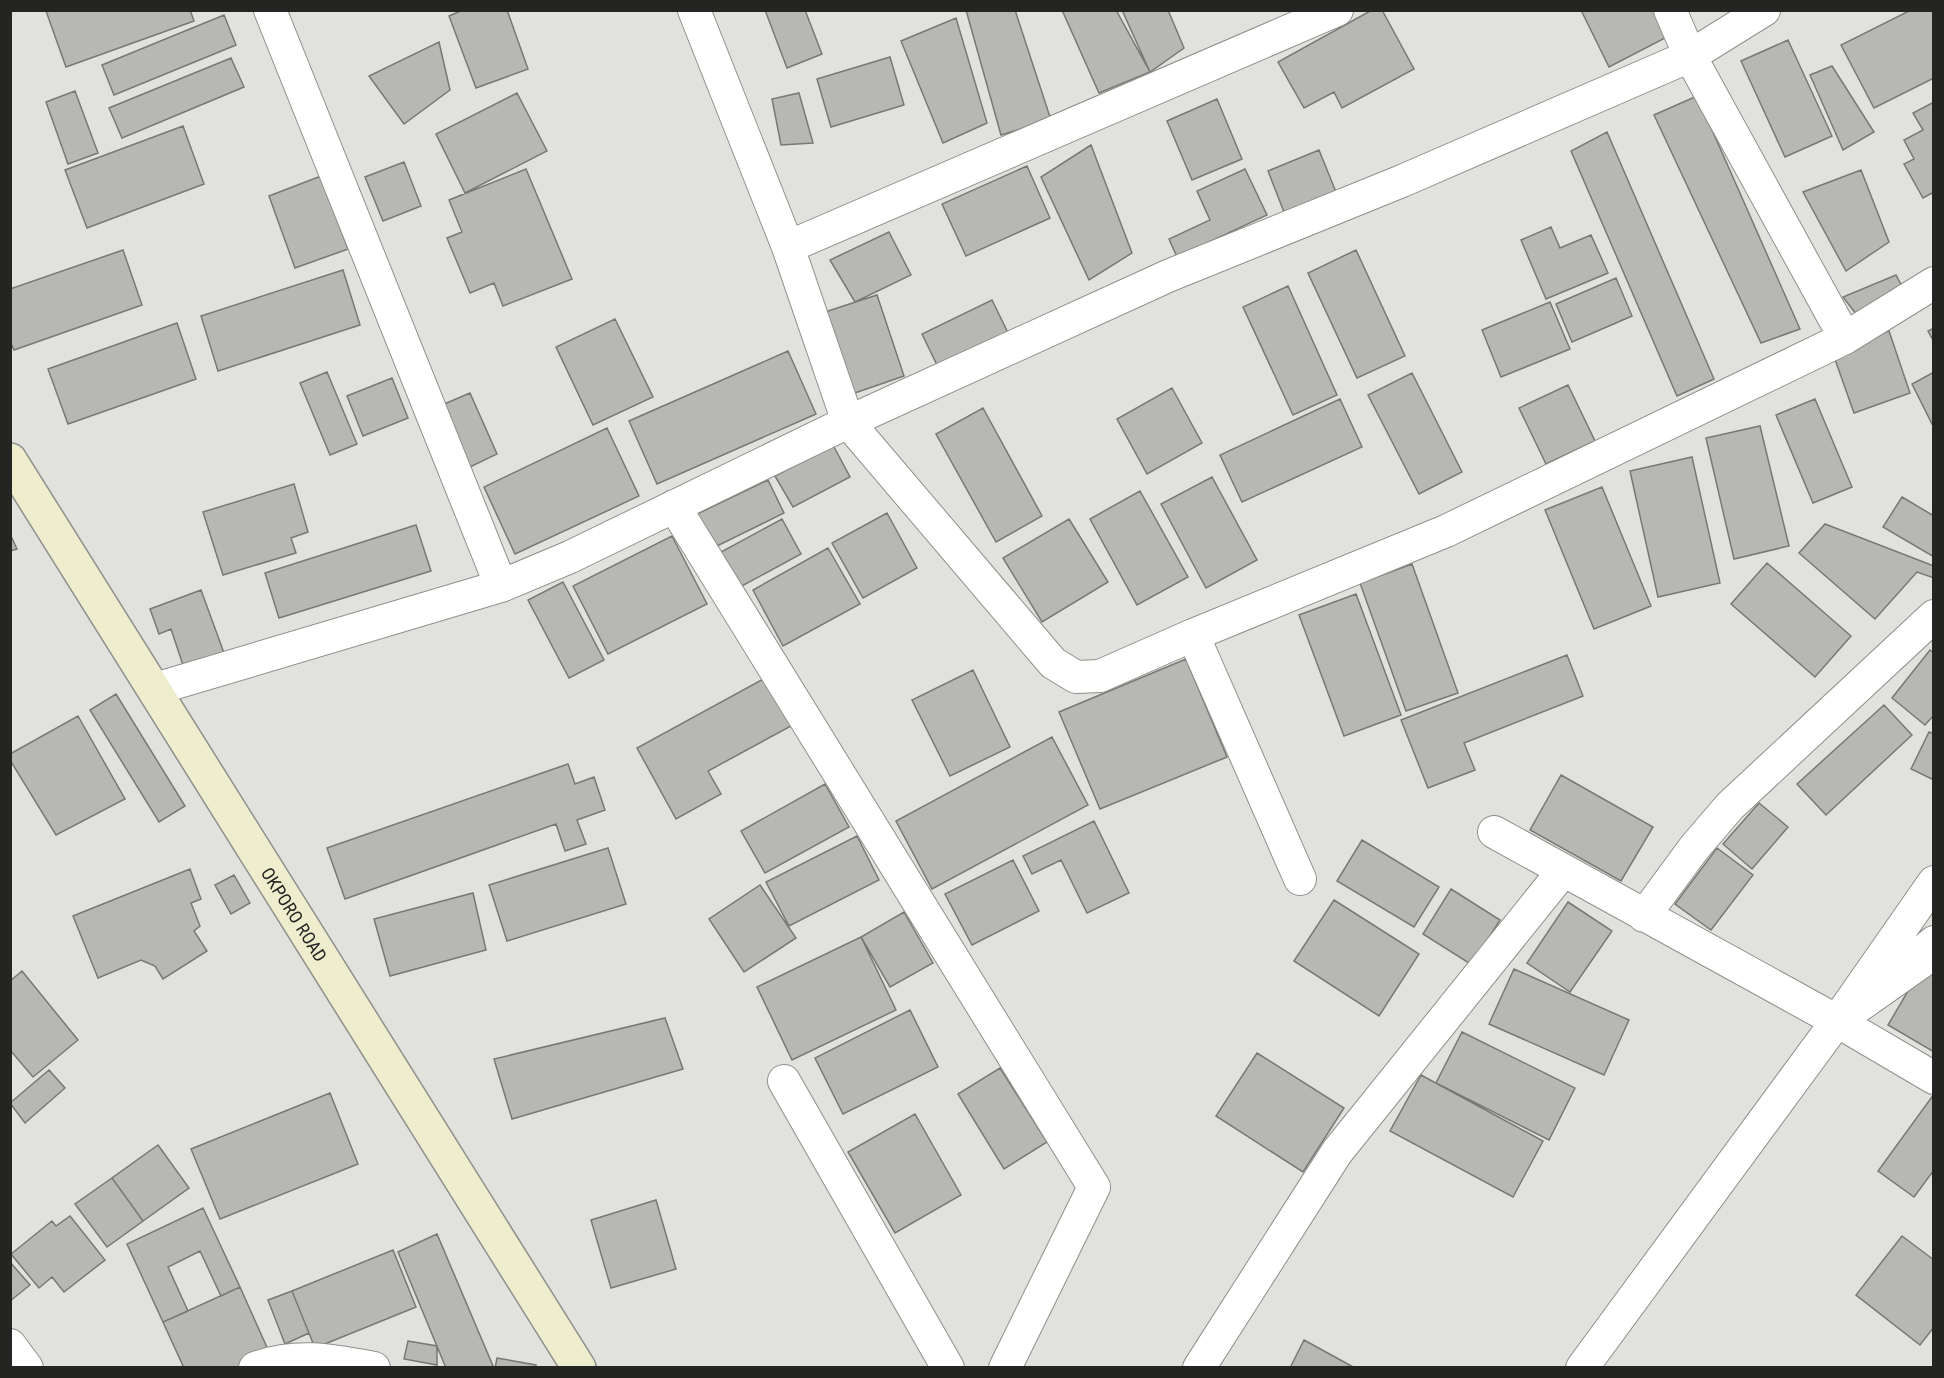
<svg xmlns="http://www.w3.org/2000/svg" width="1944" height="1378" font-family="'Roboto Condensed',sans-serif">
<style>
.building{fill:#b7b7b3;stroke:#787875;stroke-width:1.5}
.lines{fill:none;stroke-linecap:round;stroke-linejoin:round}
.street-casing{stroke:#8f8f8c;stroke-width:34}
.secondary-casing{stroke:#8f8f8c;stroke-width:36}
.street{stroke:#fff;stroke-width:32}
.secondary{stroke:#eeedce;stroke-width:33}
.labels{text-anchor:middle;dominant-baseline:central;stroke-width:5;stroke-linejoin:round;paint-order:stroke}
.street-label{font-size:18px;fill:#242423;stroke:#eeeeeb}
</style>
<rect width="100%" height="100%" fill="#e1e1dd"/>
<path class="building" d="M190 10 194 21 66 67 46 11Z
M463 10H507L528 69 476 88 449 16Z
M765 10H805L822 54 787 68Z
M966 10H1015L1051 120 1001 135Z
M1062 10H1116L1150 72 1099 93Z
M1122 10H1168L1184 48 1150 72Z
M1372 10H1382L1414 69 1342 108 1334 92 1304 108 1278 62Z
M1581 10H1654L1667 37 1609 67Z
M1911 10H1934V78L1874 108 1841 45Z
M224 15 236 45 114 95 102 65Z
M956 18 987 123 943 143 901 41Z
M1788 40 1832 136 1785 157 1741 61Z
M439 42 450 90 404 124 369 76Z
M890 57 904 105 831 127 817 79Z
M231 58 244 87 122 138 109 108Z
M1832 66 1874 132 1843 150 1810 75Z
M75 91 98 153 68 164 46 102Z
M517 93 547 151 465 193 436 134Z
M799 93 813 143 781 145 772 99Z
M1697 96 1800 329 1761 343 1654 115Z
M1217 99 1242 159 1192 180 1167 121Z
M1934 102V192L1923 198 1904 164 1914 159 1904 140 1923 130 1913 113Z
M183 126 204 184 87 228 65 170Z
M1607 132 1714 379 1677 396 1571 151Z
M1091 145 1132 253 1089 280 1041 177Z
M1319 150 1336 192 1284 212 1268 171Z
M404 162 421 206 383 221 365 177Z
M1027 166 1050 218 966 256 942 204Z
M526 169 572 279 503 306 494 283 470 293 447 238 462 232 449 200Z
M1245 169 1267 215 1177 257 1169 239 1210 220 1197 191Z
M1861 170 1889 242 1846 271 1803 192Z
M321 176 348 249 295 268 269 196Z
M1551 227 1560 248 1591 235 1608 273 1546 299 1521 240Z
M889 232 911 275 855 302 830 260Z
M123 250 142 305 14 350 10 341V289Z
M1356 250 1405 356 1357 378 1308 273Z
M343 270 360 325 218 371 201 316Z
M1896 275 1906 294 1860 319 1843 297Z
M1616 278 1632 316 1572 342 1556 304Z
M1288 286 1337 395 1293 415 1243 307Z
M877 295 904 376 852 394 825 312Z
M992 300 1008 333 938 367 922 334Z
M1550 302 1570 349 1501 377 1482 330Z
M615 319 653 397 593 425 556 347Z
M177 323 196 379 68 424 48 369Z
M1934 328V342L1928 331Z
M1889 331 1910 393 1854 413 1832 351Z
M788 351 816 414 657 484 629 421Z
M327 372 357 444 330 455 300 383Z
M1934 372V423L1932 424 1912 384Z
M1412 373 1462 472 1419 494 1368 395Z
M392 378 408 418 363 436 347 396Z
M1568 385 1595 441 1546 464 1519 408Z
M1172 388 1202 443 1147 474 1117 419Z
M470 393 497 454 470 467 442 405Z
M1340 399 1362 447 1242 502 1220 455Z
M1815 399 1852 487 1813 503 1776 415Z
M983 408 1042 516 996 542 936 434Z
M1760 426 1789 546 1734 559 1706 438Z
M607 428 639 496 515 554 484 487Z
M833 445 850 477 793 507 775 476Z
M1692 457 1720 583 1658 597 1630 471Z
M1212 477 1257 560 1206 588 1161 504Z
M768 480 784 513 713 548 697 514Z
M294 484 308 532 291 538 296 553 223 575 203 512Z
M1602 487 1651 606 1594 629 1545 510Z
M1140 491 1188 577 1137 605 1090 519Z
M1902 497 1934 516V557L1883 527Z
M887 513 917 568 863 598 832 543Z
M782 519 801 554 740 587 721 552Z
M1069 519 1108 582 1042 622 1003 558Z
M1825 524 1934 566V578L1917 572 1875 619 1799 553Z
M416 525 431 571 279 618 265 573Z
M10 534 17 549 10 551Z
M672 536 707 604 608 654 573 586Z
M828 548 860 604 783 646 753 590Z
M1767 563 1851 636 1815 677 1731 604Z
M1412 564 1458 693 1406 711 1360 583Z
M563 582 604 660 569 678 528 600Z
M201 590 224 653 184 668 171 629 159 634 150 609Z
M1356 594 1401 715 1344 736 1299 615Z
M1930 650 1934 653V715L1925 725 1892 698Z
M1567 655 1583 696 1464 743 1475 770 1428 788 1401 720Z
M1186 659 1227 757 1100 809 1059 712Z
M973 670 1010 747 950 776 912 700Z
M765 678 791 726 708 771 721 794 676 819 637 748Z
M116 694 185 806 159 822 90 710Z
M1884 705 1912 735 1826 815 1797 784Z
M78 716 125 799 56 835 10 760V754Z
M1929 732 1934 734V780L1911 769Z
M1052 737 1088 805 932 889 896 821Z
M568 764 575 784 594 777 605 810 577 820 586 844 565 851 556 824 345 899 327 848Z
M1561 775 1653 827 1621 881 1530 830Z
M825 784 849 827 765 873 741 831Z
M1759 803 1788 827 1752 869 1723 844Z
M1094 821 1129 893 1087 913 1061 860 1032 874 1023 856Z
M857 836 879 880 789 926 766 882Z
M1362 840 1439 887 1414 927 1337 881Z
M608 848 626 904 507 941 489 885Z
M1717 848 1753 875 1711 930 1675 904Z
M1013 860 1039 911 972 945 945 894Z
M190 869 201 899 191 903 200 926 194 931 207 951 163 979 155 966 141 960 98 978 73 916Z
M234 875 250 903 231 914 215 885Z
M760 885 796 938 744 972 709 919Z
M1451 889 1500 920 1472 965 1423 934Z
M473 893 486 950 390 976 374 919Z
M1334 900 1419 954 1379 1016 1294 961Z
M1568 902 1612 931 1570 992 1527 963Z
M904 912 933 963 890 987 861 937Z
M861 937 896 1010 792 1060 757 987Z
M1931 952 1934 953V1052L1888 1025Z
M1514 969 1629 1020 1604 1075 1489 1024Z
M22 971 78 1040 33 1077 10 1050V981Z
M910 1010 938 1067 843 1114 815 1058Z
M665 1018 683 1069 512 1119 494 1059Z
M1462 1032 1575 1088 1549 1140 1436 1083Z
M1257 1053 1344 1108 1303 1172 1216 1116Z
M1000 1068 1047 1142 1004 1169 958 1094Z
M49 1070 65 1088 25 1123 10 1103Z
M1421 1075 1543 1141 1513 1197 1390 1131Z
M330 1093 358 1164 220 1219 191 1149Z
M1934 1094V1170L1914 1197 1878 1171Z
M915 1114 961 1195 895 1233 848 1152Z
M158 1145 189 1188 143 1221 112 1178Z
M112 1178 143 1221 107 1247 75 1204Z
M656 1200 676 1269 611 1288 591 1220Z
M203 1208 240 1287 221 1296 200 1251 168 1267 188 1311 163 1322 127 1244Z
M70 1216 105 1260 64 1292 52 1277 39 1288 11 1254 52 1221 56 1226Z
M437 1234 493 1366 489 1368H446L398 1252Z
M1902 1236 1934 1260V1327L1920 1345 1856 1295Z
M393 1250 416 1307 315 1348 292 1291Z
M10 1262 30 1285 10 1301Z
M240 1287 269 1352 235 1368H184L163 1322Z
M292 1291 309 1333 285 1344 268 1300Z
M1304 1340 1355 1368H1290Z
M408 1341 437 1346V1365L404 1359Z
M497 1358 536 1365V1368H495Z"/>
<g class="lines">
<g class="street-casing">
<path id="street" d="M270 10 501 586
M694 10 788 247 848 422 1053 663 1076 677 1100 676 1193 635 1446 531 1845 338 1934 283
M1670 10 1690 56 1845 338
M788 247 1337 10
M674 506 1094 1187 1005 1368
M1193 635 1300 879
M155 689 501 586 570 557 848 422 1168 276 1402 181 1690 56 1764 10
M1494 832 1837 1021 1934 1078
M1644 916 1694 848 1730 806 1934 616
M1867 997 1934 942
M1856 1008 1934 953
M784 1081 948 1368
M10 1345 27 1368
M255 1368C297 1353 331 1360 374 1368
M1199 1368 1337 1152 1563 871
M1582 1368 1837 1021 1934 882"/>
</g>
<g class="secondary-casing">
<g id="secondary">
<path id="s1" d="M10 460 579 1368"/>
</g>
</g>
<use href="#street" class="street"/>
<use href="#secondary" class="secondary"/>
</g>
<g class="labels">
<g class="street-label">
<text stroke="none"><textPath href="#s1" startOffset="536">OKPORO ROAD</textPath></text>
</g>
</g>
<rect width="1944" height="1378" fill="none" stroke="#242423" stroke-width="24"/>
</svg>
